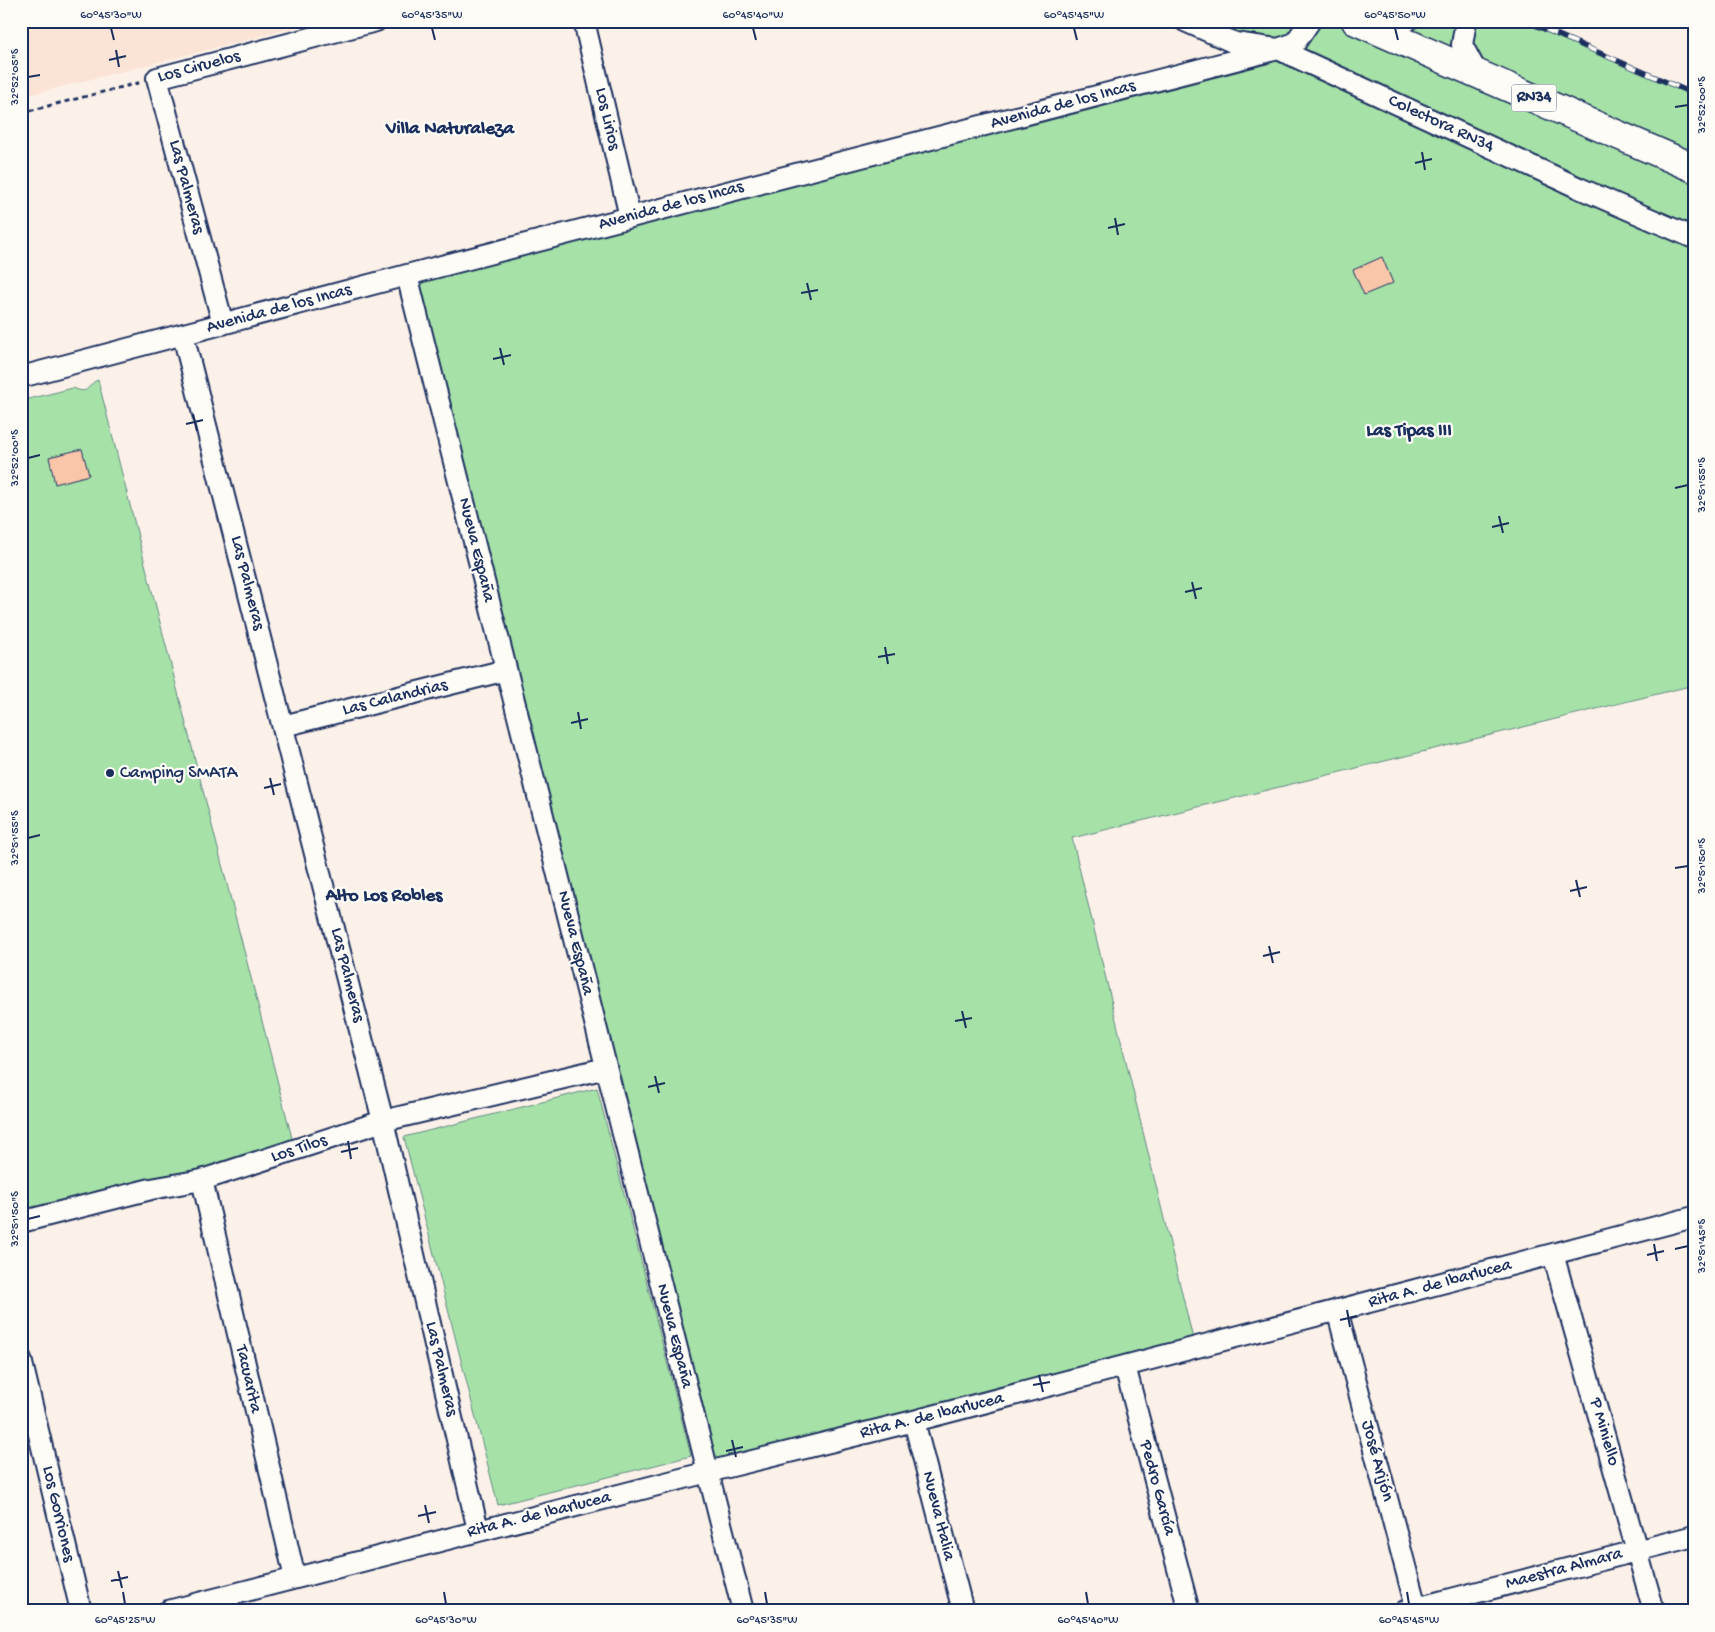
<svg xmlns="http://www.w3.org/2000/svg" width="1715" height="1632" font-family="'Gochi Hand',sans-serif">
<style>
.built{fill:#fbe4d5}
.green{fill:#a6e2a8;stroke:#608883}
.building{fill:#fac6aa;stroke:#1b2f5e}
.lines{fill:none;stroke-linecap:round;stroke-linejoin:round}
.minor-casing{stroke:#1b2f5e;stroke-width:24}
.highway-casing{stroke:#1b2f5e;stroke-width:31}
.path{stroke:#1b2f5e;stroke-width:3;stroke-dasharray:5 4;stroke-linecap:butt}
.minor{stroke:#fdfcf7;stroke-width:20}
.highway{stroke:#fdfcf7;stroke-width:28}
.rail-casing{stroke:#1b2f5e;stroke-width:5.5}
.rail{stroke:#fdfcf7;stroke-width:4;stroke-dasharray:11;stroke-linecap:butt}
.ticks{fill:none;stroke:#1b2f5e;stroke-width:2}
.poi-dot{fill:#1b2f5e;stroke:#fdfcf7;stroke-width:2}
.labels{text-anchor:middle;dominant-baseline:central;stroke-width:4.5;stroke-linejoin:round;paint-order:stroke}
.shield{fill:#fdfcf7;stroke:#5f6c8c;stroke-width:1}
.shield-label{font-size:16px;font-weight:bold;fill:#1b2f5e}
.street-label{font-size:18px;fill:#1b2f5e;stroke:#fdfcf7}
.poi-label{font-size:18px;fill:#1b2f5e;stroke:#fdfcf7;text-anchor:start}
.neighbourhood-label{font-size:19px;font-weight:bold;fill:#1b2f5e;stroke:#fdfcf7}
.neatline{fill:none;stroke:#1b2f5e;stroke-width:2}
.ticks-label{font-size:12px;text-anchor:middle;fill:#1b2f5e}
</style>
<rect width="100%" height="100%" fill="#fcf1e8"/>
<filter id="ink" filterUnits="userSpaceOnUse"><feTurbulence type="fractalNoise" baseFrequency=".02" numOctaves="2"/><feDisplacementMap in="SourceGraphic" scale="10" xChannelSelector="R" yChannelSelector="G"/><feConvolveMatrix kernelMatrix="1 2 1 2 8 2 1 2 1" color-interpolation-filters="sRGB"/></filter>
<g filter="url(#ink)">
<path class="built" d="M21 21H321L21 97Z"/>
<path class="green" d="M1185 21H1526L1694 94V685L1072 838 1195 1347 708 1472 407 275 1276 49Z
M98 380 294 1146 21 1215V401L73 388C91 396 86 384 98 380Z
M597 1088 691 1456 498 1505 404 1137Z"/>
<path class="building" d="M1382 257 1393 283 1364 295 1353 270Z
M82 449 89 475 55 484 49 457Z"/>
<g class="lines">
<g class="minor-casing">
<path id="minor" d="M584 21 630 217
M1185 21 1235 43 1278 49 1579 188 1694 238
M1466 21 1462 45 1477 73
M1374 29 1407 21
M407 275 743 1611
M223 324 157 78 376 21
M183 335 383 1121 478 1530
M21 377 407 275 1278 49 1295 43 1310 21
M283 726 506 670
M202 1180 295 1578
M21 1222 151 1189 202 1180 383 1121 606 1068
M1553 1254 1654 1611
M1337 1310 1417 1611
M21 1359 81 1611
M1125 1366 1189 1611
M914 1421 963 1611
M168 1611 708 1472 914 1421 1694 1217
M1405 1611 1694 1536"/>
</g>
<g class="highway-casing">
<path id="highway" d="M1356 21 1694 168"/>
</g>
<path class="path" d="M21 113 142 82"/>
<use href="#minor" class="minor"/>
<use href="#highway" class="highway"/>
<g class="rail-casing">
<path id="rail" d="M1526 21 1694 94"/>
</g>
<use href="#rail" class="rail"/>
</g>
</g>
<path class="ticks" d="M111 28 114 40M432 28 435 40M753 28 756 40M1074 28 1077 40M1395 28 1398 40M116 50 119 67M109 60 126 56M28 77 40 75M1675 107 1688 105M1422 152 1425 170M1415 163 1432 159M1115 218 1118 235M1108 228 1125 224M807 283 811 300M801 293 818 290M500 348 504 365M493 359 511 355M193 414 197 431M186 424 203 420M28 458 40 455M1675 488 1688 485M1499 516 1503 533M1492 527 1509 523M1192 582 1196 599M1185 592 1202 588M885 647 888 664M878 657 895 654M578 712 581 729M571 723 588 719M270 778 274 795M264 788 281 784M28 838 40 835M1675 868 1688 866M1576 880 1580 897M1570 891 1587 887M1269 946 1273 963M1263 956 1280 952M962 1011 966 1028M955 1021 972 1018M655 1076 659 1093M648 1087 665 1083M348 1141 351 1159M341 1152 358 1148M28 1219 40 1216M1654 1244 1657 1261M1675 1249 1688 1246M1647 1255 1664 1251M1347 1310 1350 1327M1340 1320 1357 1316M1039 1375 1043 1392M1033 1385 1050 1382M732 1440 736 1457M726 1451 743 1447M425 1505 429 1523M418 1516 436 1512M118 1571 122 1588M111 1581 128 1577M123 1592 125 1604M444 1592 446 1604M765 1592 767 1604M1086 1592 1088 1604M1407 1592 1409 1604"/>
<circle class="poi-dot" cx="110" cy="773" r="5"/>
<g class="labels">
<rect class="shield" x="1511.5" y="84.5" width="45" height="27" rx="4"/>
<g class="shield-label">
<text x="1534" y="98">RN34</text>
</g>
<g class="street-label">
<text transform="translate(199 67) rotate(-15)">Los Ciruelos</text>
<text transform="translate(1063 105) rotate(-15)">Avenida de los Incas</text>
<text transform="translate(607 119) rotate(77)">Los Lirios</text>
<text transform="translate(1441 124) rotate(25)">Colectora RN34</text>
<text transform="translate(186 187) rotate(75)">Las Palmeras</text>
<text transform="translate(671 206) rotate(-15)">Avenida de los Incas</text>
<text transform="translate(279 309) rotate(-15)">Avenida de los Incas</text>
<text transform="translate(476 550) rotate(76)">Nueva España</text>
<text transform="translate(247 583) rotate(76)">Las Palmeras</text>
<text transform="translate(395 698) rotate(-14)">Las Calandrias</text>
<text transform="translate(575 943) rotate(76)">Nueva España</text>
<text transform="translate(347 975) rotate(76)">Las Palmeras</text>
<text transform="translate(299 1149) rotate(-18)">Los Tilos</text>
<text transform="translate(1440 1284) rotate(-15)">Rita A. de Ibarlucea</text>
<text transform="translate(674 1336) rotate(76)">Nueva España</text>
<text transform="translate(441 1369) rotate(77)">Las Palmeras</text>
<text transform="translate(248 1379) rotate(77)">Tacuarita</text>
<text transform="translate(932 1416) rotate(-14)">Rita A. de Ibarlucea</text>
<text transform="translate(1604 1432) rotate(74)">P Miniello</text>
<text transform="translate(1377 1461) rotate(75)">José Arijón</text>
<text transform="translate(1157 1488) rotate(75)">Pedro García</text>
<text transform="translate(58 1514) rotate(77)">Los Gorriones</text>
<text transform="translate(539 1515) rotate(-14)">Rita A. de Ibarlucea</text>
<text transform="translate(938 1516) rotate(76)">Nueva Italia</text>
<text transform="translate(1564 1569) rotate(-15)">Maestra Almara</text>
</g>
<g class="poi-label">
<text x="120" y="773">Camping SMATA</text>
</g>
<g class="neighbourhood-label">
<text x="450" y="129">Villa Naturaleza</text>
<text x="1409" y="431">Las Tipas III</text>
<text x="384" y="896">Alto Los Robles</text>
</g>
</g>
<rect width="1715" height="1632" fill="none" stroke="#fdfcf7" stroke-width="55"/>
<rect x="28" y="28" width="1660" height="1576" class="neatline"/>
<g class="ticks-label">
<text x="111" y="18">60°45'30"W</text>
<text x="432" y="18">60°45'35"W</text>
<text x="753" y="18">60°45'40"W</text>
<text x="1074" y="18">60°45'45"W</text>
<text x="1395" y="18">60°45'50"W</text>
<text transform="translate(14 77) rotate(-90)" y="4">32°52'05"S</text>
<text transform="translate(1701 105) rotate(-90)" y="4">32°52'00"S</text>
<text transform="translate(14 458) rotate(-90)" y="4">32°52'00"S</text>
<text transform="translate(1701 485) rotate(-90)" y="4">32°51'55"S</text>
<text transform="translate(14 838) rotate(-90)" y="4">32°51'55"S</text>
<text transform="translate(1701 866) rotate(-90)" y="4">32°51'50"S</text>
<text transform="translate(14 1219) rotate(-90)" y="4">32°51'50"S</text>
<text transform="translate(1701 1246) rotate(-90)" y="4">32°51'45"S</text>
<text x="125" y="1623">60°45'25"W</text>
<text x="446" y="1623">60°45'30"W</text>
<text x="767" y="1623">60°45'35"W</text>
<text x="1088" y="1623">60°45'40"W</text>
<text x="1409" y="1623">60°45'45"W</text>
</g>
</svg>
